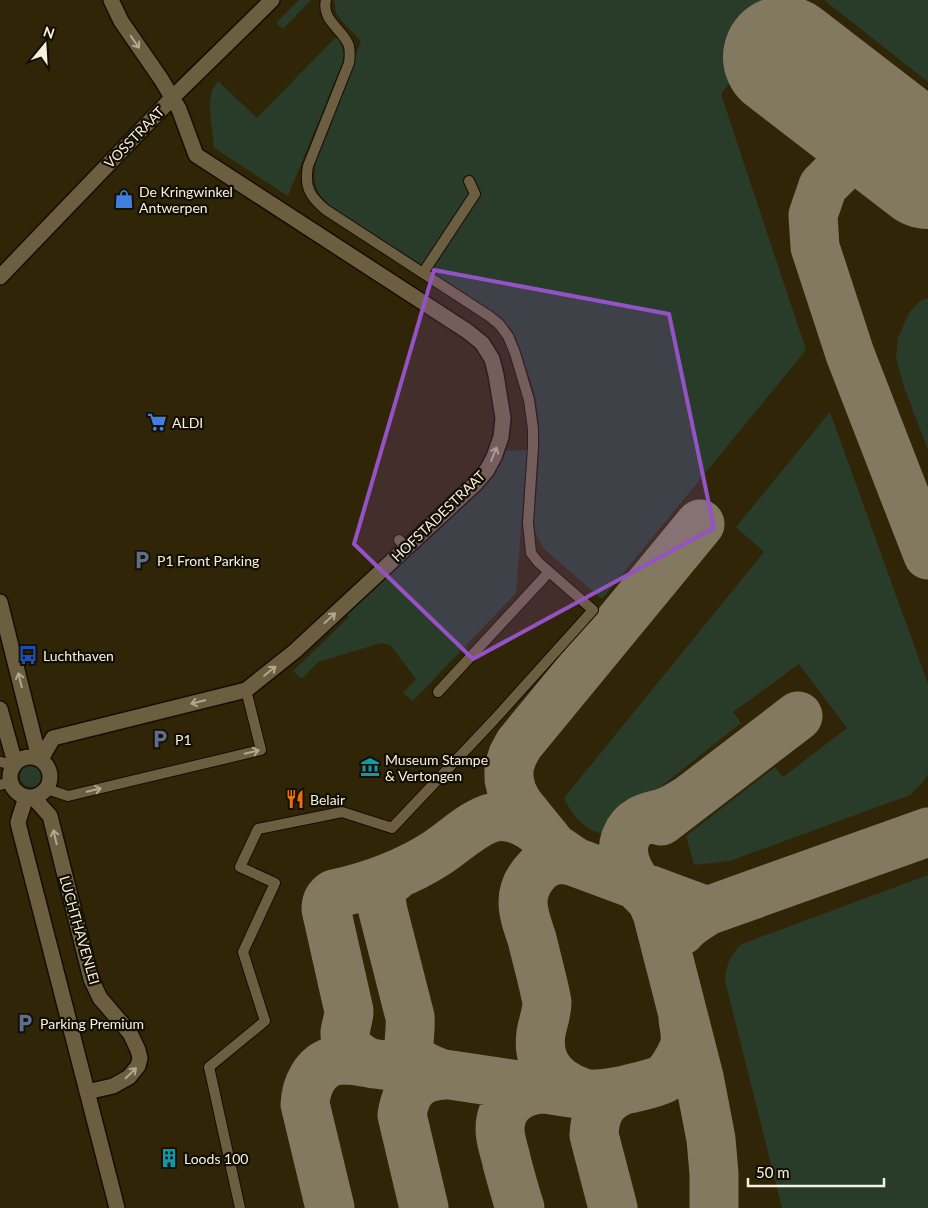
<svg xmlns="http://www.w3.org/2000/svg" width="928" height="1208" font-family="Lato,sans-serif">
<style>
.green{fill:#293c2a}
.lines{fill:none;stroke-linecap:round;stroke-linejoin:round}
.taxiway{stroke:#827960;stroke-width:49}
.runway{stroke:#827960;stroke-width:122}
.service-casing{stroke:#160e00;stroke-width:12}
.minor-casing{stroke:#160e00;stroke-width:18}
.service{stroke:#6c5f41;stroke-width:10}
.minor{stroke:#6c5f41;stroke-width:15}
.oneway{stroke:#b2a890}
.marked{fill:#9453c5;fill-opacity:0.2;stroke:#9453c5;stroke-width:4;stroke-linejoin:round}
.labels{text-anchor:middle;dominant-baseline:central;stroke-width:4.5;stroke-linejoin:round;paint-order:stroke}
.street-label{font-size:14px;fill:#f7f0df;stroke:#130f04}
.poi-label{font-size:14px;fill:#f7f0df;stroke:#130f04;text-anchor:start}
</style>
<rect width="100%" height="100%" fill="#302507"/>
<path class="green" d="M299 0H311L283 29 276 23Z
M334 0H795L721 94 806 350 602 599 544 549 535 532 534 519C537 481 543 440 536 401 534 389 529 376 525 364 521 353 518 339 511 329 502 317 490 310 478 302L332 208C314 192 312 181 317 158L361 41 341 20 336 13Z
M824 0H928V82Z
M336 37C344 46 345 53 342 64L288 196 214 148C213 134 208 108 211 95 212 89 215 86 218 81L257 118Z
M928 298V450L904 387 896 358 898 338 909 313 920 301Z
M830 412 928 684V774L923 782 910 795 730 861 694 865 686 836 775 767 783 777 847 728 799 664 733 712 741 723 601 834C581 826 574 818 564 798L764 552 736 527Z
M527 450 516 593 413 701 403 693 416 679 391 646 386 644 381 643 318 662 302 679 293 671 349 617 345 612 503 451Z
M20 776a11 11 0 1 1 22 0a11 11 0 1 1-22 0Z
M928 875V1208H782L725 981C726 965 730 955 742 944Z"/>
<g class="lines">
<path class="taxiway" d="M921 163 884 157 857 161 841 168 823 186 813 215 815 247 850 354 928 555
M688 800C680 805 672 810 663 813 656 815 648 816 641 820 634 824 629 829 626 837 619 854 627 870 637 884 641 891 648 895 652 902 654 905 655 910 657 913L699 1077 711 1139 714 1174V1208
M661 821 798 716
M575 862 553 847 519 805 512 792 509 779V767L513 755 519 744 700 524
M398 874C381 887 379 890 383 911L410 1017C411 1027 409 1036 409 1046 409 1063 432 1070 445 1075
M681 931C687 923 698 917 707 911L928 832
M373 1064C359 1059 344 1049 345 1032 346 1025 349 1018 349 1011L326 909C326 901 328 898 334 894 370 886 406 873 437 853 454 842 475 821 495 817 515 814 532 825 546 838
M591 1095C559 1087 536 1068 541 1033 543 1022 547 1013 547 1002 543 981 537 960 532 939 528 927 523 914 523 902 523 888 530 877 539 868 551 859 561 858 575 862L707 911
M330 1208 305 1104C306 1086 315 1066 334 1061 339 1060 345 1060 350 1060L578 1094C596 1095 612 1093 629 1089 640 1086 653 1084 663 1079 672 1073 683 1053 685 1043 686 1035 684 1026 683 1019
M424 1208 402 1115C406 1089 418 1076 445 1075
M520 1208C515 1193 511 1178 507 1163 505 1152 500 1141 500 1129 500 1104 520 1090 543 1089
M613 1208 594 1135C595 1114 601 1100 621 1091"/>
<path class="runway" d="M784 57 928 168"/>
<g class="service-casing">
<path id="service" d="M423 273 475 194 469 181
M399 540 406 547
M438 692 549 572
M0 762 14 765
M0 785 10 782
M47 789 68 796 261 750 246 690
M240 1208 209 1067 265 1021 243 952 275 883 240 867 258 829 342 812 392 828 494 720 593 610 538 562 531 553 528 523 533 447V429L529 400 515 353 508 336 499 324 489 316 326 210C310 197 304 187 308 166L349 63C350 57 350 52 349 46 343 29 321 21 326 0"/>
</g>
<g class="minor-casing">
<path id="minor" d="M0 277 173 97 272 0
M0 602 39 758
M0 709 15 763
M10 777a20 20 0 1 1 40 0a20 20 0 1 1-40 0Z
M41 759 53 738 246 690 295 651 475 484 487 470 494 457 501 437 503 418 496 375 492 359 482 343 467 331 196 155 179 109 161 79 121 21 111 0
M26 797 18 822 19 827 117 1208
M33 797 50 816 91 979 100 998 130 1033 138 1050 140 1058 138 1066 129 1077 113 1086 87 1092"/>
</g>
<use href="#service" class="service"/>
<use href="#minor" class="minor"/>
</g>
<defs><path id="oneway-shaft" d="M-6 0H5M1.5-3L5.5 0L1.5 3" fill="none" stroke-width="1.6" stroke-linecap="round" stroke-linejoin="round" transform="scale(1.25)"/></defs>
<g class="oneway">
<use href="#oneway-shaft" transform="translate(135 42) rotate(55)"/>
<use href="#oneway-shaft" transform="translate(494 454) rotate(-68)"/>
<use href="#oneway-shaft" transform="translate(330 618) rotate(-43)"/>
<use href="#oneway-shaft" transform="translate(270 671) rotate(-39)"/>
<use href="#oneway-shaft" transform="translate(20 680) rotate(-104)"/>
<use href="#oneway-shaft" transform="translate(198 702) rotate(166)"/>
<use href="#oneway-shaft" transform="translate(252 752) rotate(-14)"/>
<use href="#oneway-shaft" transform="translate(94 790) rotate(-13)"/>
<use href="#oneway-shaft" transform="translate(55 837) rotate(-103)"/>
<use href="#oneway-shaft" transform="translate(131 1073) rotate(-44)"/>
</g>
<path class="marked" d="M434 270 669 314 714 528 473 659 354 544Z"/>
<defs>
<g id="shop-bare" transform="scale(1.5)"><path d="M-5-2.5h2.3a2.7 3.5 0 0 1 5.4 0H5L5.5 6h-11ZM-1.5-2.5h3a1.5 2.3 0 0 0-3 0Z" fill="#3f7fe0" stroke="#130f04" stroke-width="2.5" paint-order="stroke"/></g>
<g id="supermarket-bare" transform="scale(1.5)"><path d="M-6-5.5h2.5l.6 2H6L4.5 2H-2.5L-4.4-4H-6ZM-1.5 3.2a1.3 1.3 0 1 0 .1 0ZM3 3.2a1.3 1.3 0 1 0 .1 0Z" fill="#3f7fe0" stroke="#130f04" stroke-width="2.5" paint-order="stroke"/></g>
<g id="parking-bare" transform="scale(1.5)"><path d="M-3.5-5.5H1a3.5 3.5 0 0 1 0 7H-1V5.5H-3.5ZM-1-3.4V-.6H.8a1.4 1.4 0 0 0 0-2.8Z" fill="#5c6f8a" stroke="#130f04" stroke-width="2.5" paint-order="stroke"/></g>
<g id="bus-bare" transform="scale(1.5)"><path d="M-5-6H5V4H4V6H2V4H-2V6H-4V4H-5ZM-3.5-4V0h7V-4ZM-3.5 1.2v1.5H-2V1.2ZM2 1.2v1.5H3.5V1.2Z" fill="#1a4fb4" stroke="#130f04" stroke-width="2.5" paint-order="stroke"/></g>
<g id="museum-bare" transform="scale(1.5)"><path d="M0-6L6-3V-2H-6V-3ZM-5-1h2V3h-2ZM-1-1h2V3h-2ZM3-1h2V3H3ZM-6 4H6V6H-6Z" fill="#0f9aa8" stroke="#130f04" stroke-width="2.5" paint-order="stroke"/></g>
<g id="restaurant-bare" transform="scale(1.5)"><path d="M-5-6h1v4h1v-4h1v4h1v-4h1v5L-1.5 .5V6h-2V.5L-5-1ZM5-6V6H3V1.5H1.5Q1.5-4 5-6Z" fill="#e8710a" stroke="#130f04" stroke-width="2.5" paint-order="stroke"/></g>
<g id="building-bare" transform="scale(1.5)"><path d="M-4-6H4V6H1V3H-1V6H-4ZM-2.5-4.3h1.7v1.8h-1.7ZM.8-4.3h1.7v1.8H.8ZM-2.5-1h1.7V.8h-1.7ZM.8-1h1.7V.8H.8Z" fill="#0f9aa8" stroke="#130f04" stroke-width="2.5" paint-order="stroke"/></g>
</defs>
<g fill-rule="evenodd">
<use href="#shop-bare" x="124" y="199"/>
<use href="#supermarket-bare" x="157" y="422"/>
<use href="#parking-bare" x="142" y="560"/>
<use href="#bus-bare" x="28" y="655"/>
<use href="#parking-bare" x="160" y="739"/>
<use href="#museum-bare" x="370" y="767"/>
<use href="#restaurant-bare" x="295" y="799"/>
<use href="#parking-bare" x="25" y="1023"/>
<use href="#building-bare" x="169" y="1158"/>
</g>
<g class="labels">
<g class="street-label">
<text transform="translate(134 137) rotate(-46)">VOSSTRAAT</text>
<text transform="translate(438 516) rotate(-44)">HOFSTADESTRAAT</text>
<text transform="translate(80 930) rotate(74)">LUCHTHAVENLEI</text>
</g>
<g class="poi-label">
<text x="139" y="191">De Kringwinkel<tspan x="139" dy="16">Antwerpen</tspan></text>
<text x="172" y="422">ALDI</text>
<text x="157" y="560">P1 Front Parking</text>
<text x="43" y="655">Luchthaven</text>
<text x="175" y="739">P1</text>
<text x="385" y="759">Museum Stampe<tspan x="385" dy="16">&amp; Vertongen</tspan></text>
<text x="310" y="799">Belair</text>
<text x="40" y="1023">Parking Premium</text>
<text x="184" y="1158">Loods 100</text>
</g>
</g>
<g transform="translate(45 45) rotate(18)" stroke="#130f04" stroke-width="4" paint-order="stroke">
<path d="M0-4L9 19L0 12L-9 19Z" fill="#f7f0df"/>
<text y="-8" font-size="14" font-weight="bold" text-anchor="middle" fill="#f7f0df">N</text>
</g>
<path d="M748 1178v8h136v-8" fill="none" stroke="#f7f0df" stroke-width="2.5"/>
<text x="756" y="1178" font-size="15" fill="#f7f0df" stroke="#130f04" stroke-width="4" paint-order="stroke">50 m</text>
</svg>
